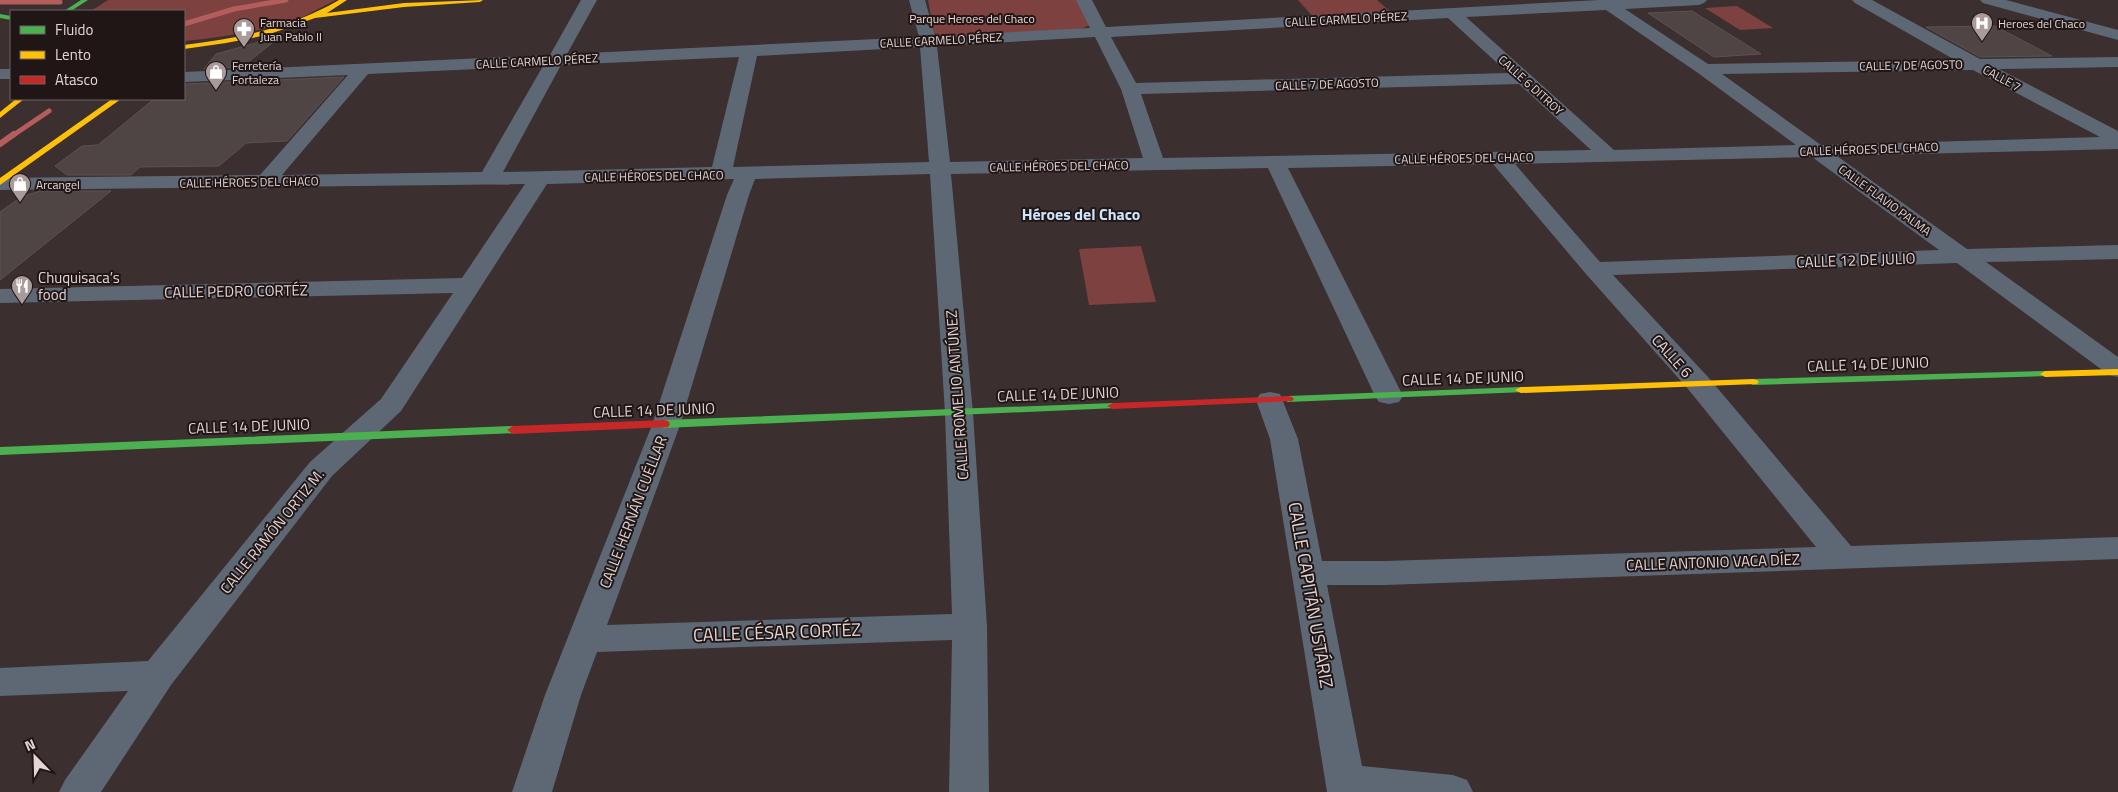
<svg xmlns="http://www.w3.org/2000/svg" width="2118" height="792" font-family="'Titillium Web',sans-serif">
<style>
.green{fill:#7d4140}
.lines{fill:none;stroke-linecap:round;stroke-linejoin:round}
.stream-far1{stroke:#b45e5c;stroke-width:5}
.stream{stroke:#b45e5c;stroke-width:6}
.building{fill:#4f4545;stroke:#5c5251}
.street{fill:#5e6874;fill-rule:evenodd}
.fast{fill:#4caf50;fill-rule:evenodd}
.slow{fill:#ffc107;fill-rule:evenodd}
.jam{fill:#c62828;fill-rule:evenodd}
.labels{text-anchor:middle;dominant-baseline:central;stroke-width:4;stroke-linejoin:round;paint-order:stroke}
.far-park-label{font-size:12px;fill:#f4d9d7;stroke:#201616}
.far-street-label{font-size:12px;fill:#e4d5d4;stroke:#201616}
.far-poi-label{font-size:12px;fill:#e4d5d4;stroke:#201616;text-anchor:start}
.street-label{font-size:15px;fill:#e4d5d4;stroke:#201616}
.poi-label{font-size:15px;fill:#e4d5d4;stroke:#201616;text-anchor:start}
.neighbourhood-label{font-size:16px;font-weight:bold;fill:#cfe5fd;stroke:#201616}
.near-street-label{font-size:18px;fill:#e4d5d4;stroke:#201616}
</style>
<rect width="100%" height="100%" fill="#3b2f2f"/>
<path class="green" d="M108 0H336C325 5 315 11 305 16 267 31 224 37 184 41V11H91Z
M928 0H1079L1090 25 1081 29 940 36 934 33Z
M1298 0H1377L1392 13 1314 18Z
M1736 6H1737L1773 28 1740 30 1705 8Z
M1141 246 1156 302 1089 305 1079 249Z"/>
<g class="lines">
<path class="stream-far1" d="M0 2H60
M184 24 234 9 286 0
M12 136 49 111"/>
<path class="stream" d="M0 144 14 134"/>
</g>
<path class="building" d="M1692 11 1734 37 1761 54 1714 57 1648 13Z
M1995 26 2052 56 1980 57 1926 27Z
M281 36 242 67 204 69 216 54Z
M344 77 287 141 246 143 219 166 140 167 131 175H67L55 166 82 146 98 145 154 99H184V84Z
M40 191H111L0 280V212L21 197Z"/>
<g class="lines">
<path class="street" d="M581 0H597L567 54 919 37 909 0H925L935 36 1090 28 1076 0H1092L1106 27 1599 0H1707L1704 3 1699 5 1625 9 1708 64 1955 60 1855 3 1852 0H1872L1980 59 2118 57V67L1999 69 2118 131V149L1837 156 1967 249 2118 245V259L1986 262 2118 357V377L2109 375 1957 263 1613 275 1708 377 1851 546 2118 537V559L1385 585H1327L1362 766 1453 775 1467 780 1473 792H1327L1270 439 1256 400 1260 394 1270 392 1280 394 1298 439 1322 561H1385L1816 547 1688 389 1586 274 1493 164 1288 168 1403 396 1399 402 1389 404 1379 402 1375 396 1268 168 951 174 973 413 987 626 989 792H949L952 640 597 652 581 695 552 792H512L545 695 652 425 727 195 734 179 547 184 401 411 332 476 171 685 101 792H59L65 780 128 691 0 696V668L148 661 310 462 381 399 453 293 0 303V289L462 278 525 184 272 187 264 189 257 187 0 190V178L260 175 348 75 184 82V72L550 55ZM1606 10 1698 73 1796 145 1614 150 1466 17ZM1448 18 1508 73 1136 83 1111 37ZM1095 37 1121 89 1143 158 950 162 937 46ZM920 47 929 162 733 167 757 56ZM739 57 712 167 503 172 561 65ZM543 66 482 172 282 175 368 74ZM1973 70 2100 137 1821 145 1722 74ZM1519 84 1591 150 1163 158 1141 94ZM1812 157 1939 250 1600 262 1515 164ZM930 174 945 413 952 614 607 625 680 425 749 195 755 179Z
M1980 0H2006L2118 30V40L1983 3Z
M0 69H11V79H0Z"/>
<path class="fast" d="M81 0H88L71 11H64Z
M0 14 11 16V20L0 18Z
M2045 371 2050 374 2049 376 1753 385 1747 382 1753 379Z
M1521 387 1527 390 1525 392 1288 402 1282 399 1288 396Z
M1113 403 1119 406 1117 408 664 428 658 424 664 420Z
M513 426 517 427 519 430 517 433 0 455V447Z"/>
<path class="slow" d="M339 0H347L327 13 404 3 483 0 480 2 404 7 315 18 267 35 226 43 184 49V45C239 38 291 28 339 0Z
M16 99H24L0 118V112Z
M112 99H121L0 185V178Z
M2118 369V375L2045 377 2040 374 2045 371Z
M1753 379 1757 380 1759 382 1757 384 1521 393 1515 390 1521 387Z"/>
<path class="jam" d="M1288 396 1292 397 1294 399 1292 401 1113 409 1107 406 1113 403Z
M664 420 668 421 670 424 668 427 513 434 507 430 513 426Z"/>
</g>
<defs>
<g id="hospital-pin" transform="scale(1.125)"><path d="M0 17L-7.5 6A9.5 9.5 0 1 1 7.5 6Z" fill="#a99b9a" stroke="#201616"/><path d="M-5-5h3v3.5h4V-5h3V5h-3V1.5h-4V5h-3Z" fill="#fff"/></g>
<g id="pharmacy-pin" transform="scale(1.125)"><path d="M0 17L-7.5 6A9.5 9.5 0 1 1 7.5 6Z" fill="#a99b9a" stroke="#201616"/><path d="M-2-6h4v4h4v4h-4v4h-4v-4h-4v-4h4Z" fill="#fff"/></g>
<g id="shop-pin" transform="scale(1.125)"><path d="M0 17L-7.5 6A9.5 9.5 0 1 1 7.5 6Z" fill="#a99b9a" stroke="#201616"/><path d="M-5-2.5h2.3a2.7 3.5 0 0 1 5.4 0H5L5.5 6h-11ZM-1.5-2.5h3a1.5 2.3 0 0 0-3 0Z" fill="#fff"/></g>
<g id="restaurant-pin" transform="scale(1.125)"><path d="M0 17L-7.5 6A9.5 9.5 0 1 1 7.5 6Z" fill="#a99b9a" stroke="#201616"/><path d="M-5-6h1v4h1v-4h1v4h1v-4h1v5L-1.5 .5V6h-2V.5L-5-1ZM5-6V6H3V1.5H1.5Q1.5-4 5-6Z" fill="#fff"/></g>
</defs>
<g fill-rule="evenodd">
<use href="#hospital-pin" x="1982" y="23"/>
<use href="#pharmacy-pin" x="244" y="29"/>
<use href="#shop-pin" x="216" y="72"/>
<use href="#shop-pin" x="20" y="184"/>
<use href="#restaurant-pin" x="22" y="286"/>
</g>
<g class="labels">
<g class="far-park-label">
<text x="972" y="18">Parque Heroes del Chaco</text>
</g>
<g class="far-street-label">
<text transform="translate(1346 19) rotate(-3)">CALLE CARMELO PÉREZ</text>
<text transform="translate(941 40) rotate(-3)">CALLE CARMELO PÉREZ</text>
<text transform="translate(537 61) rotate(-3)">CALLE CARMELO PÉREZ</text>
<text transform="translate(1911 65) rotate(-1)">CALLE 7 DE AGOSTO</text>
<text transform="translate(2002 78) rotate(28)">CALLE 7</text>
<text transform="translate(1327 84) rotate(-2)">CALLE 7 DE AGOSTO</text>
<text transform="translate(1531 85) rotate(42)">CALLE 6 DITROY</text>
<text transform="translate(1869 149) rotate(-2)">CALLE HÉROES DEL CHACO</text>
<text transform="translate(1464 158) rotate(-1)">CALLE HÉROES DEL CHACO</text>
<text transform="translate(1059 166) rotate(-1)">CALLE HÉROES DEL CHACO</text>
<text transform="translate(654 176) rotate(-1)">CALLE HÉROES DEL CHACO</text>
<text transform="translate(249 182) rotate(-1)">CALLE HÉROES DEL CHACO</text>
<text transform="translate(1885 200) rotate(36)">CALLE FLAVIO PALMA</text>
</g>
<g class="far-poi-label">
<text x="260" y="22">Farmacia<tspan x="260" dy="14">Juan Pablo II</tspan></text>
<text x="1998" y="23">Heroes del Chaco</text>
<text x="232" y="65">Ferretería<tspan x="232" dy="14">Fortaleza</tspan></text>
<text x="36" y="184">Arcangel</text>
</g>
<g class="street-label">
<text transform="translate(1856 260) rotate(-2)">CALLE 12 DE JULIO</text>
<text transform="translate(236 291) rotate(-1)">CALLE PEDRO CORTÉZ</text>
<text transform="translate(1672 356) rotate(48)">CALLE 6</text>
<text transform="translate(1868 364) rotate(-2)">CALLE 14 DE JUNIO</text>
<text transform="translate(1463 378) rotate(-2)">CALLE 14 DE JUNIO</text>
<text transform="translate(1058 394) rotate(-2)">CALLE 14 DE JUNIO</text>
<text transform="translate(957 395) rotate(-94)">CALLE ROMELIO ANTÚNEZ</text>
<text transform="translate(654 410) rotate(-2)">CALLE 14 DE JUNIO</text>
<text transform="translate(249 426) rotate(-2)">CALLE 14 DE JUNIO</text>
<text transform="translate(633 512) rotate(-69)">CALLE HERNÁN CUÉLLAR</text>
<text transform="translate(272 531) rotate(-51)">CALLE RAMÓN ORTIZ M.</text>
<text transform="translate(1713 562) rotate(-2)">CALLE ANTONIO VACA DÍEZ</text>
</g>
<g class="poi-label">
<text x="38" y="277">Chuquisaca’s<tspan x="38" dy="17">food</tspan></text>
</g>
<g class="neighbourhood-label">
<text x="1081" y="214">Héroes del Chaco</text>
</g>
<g class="near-street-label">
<text transform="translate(1311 595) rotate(80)">CALLE CAPITÁN USTÁRIZ</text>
<text transform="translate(777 632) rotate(-2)">CALLE CÉSAR CORTÉZ</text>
</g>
</g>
<rect x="10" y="10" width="175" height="90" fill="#201616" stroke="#6e6262"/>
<rect x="20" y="26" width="25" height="8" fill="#4caf50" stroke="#6e6262"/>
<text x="55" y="35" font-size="15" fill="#e4d5d4">Fluido</text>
<rect x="20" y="51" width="25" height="8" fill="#ffc107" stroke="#6e6262"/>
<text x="55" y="60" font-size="15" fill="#e4d5d4">Lento</text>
<rect x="20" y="76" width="25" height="8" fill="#c62828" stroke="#6e6262"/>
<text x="55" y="85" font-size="15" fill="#e4d5d4">Atasco</text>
<g transform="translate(35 757) rotate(337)" stroke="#201616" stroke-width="4" paint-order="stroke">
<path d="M0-4L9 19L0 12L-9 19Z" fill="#e4d5d4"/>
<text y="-8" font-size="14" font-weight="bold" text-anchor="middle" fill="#e4d5d4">N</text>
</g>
</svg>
